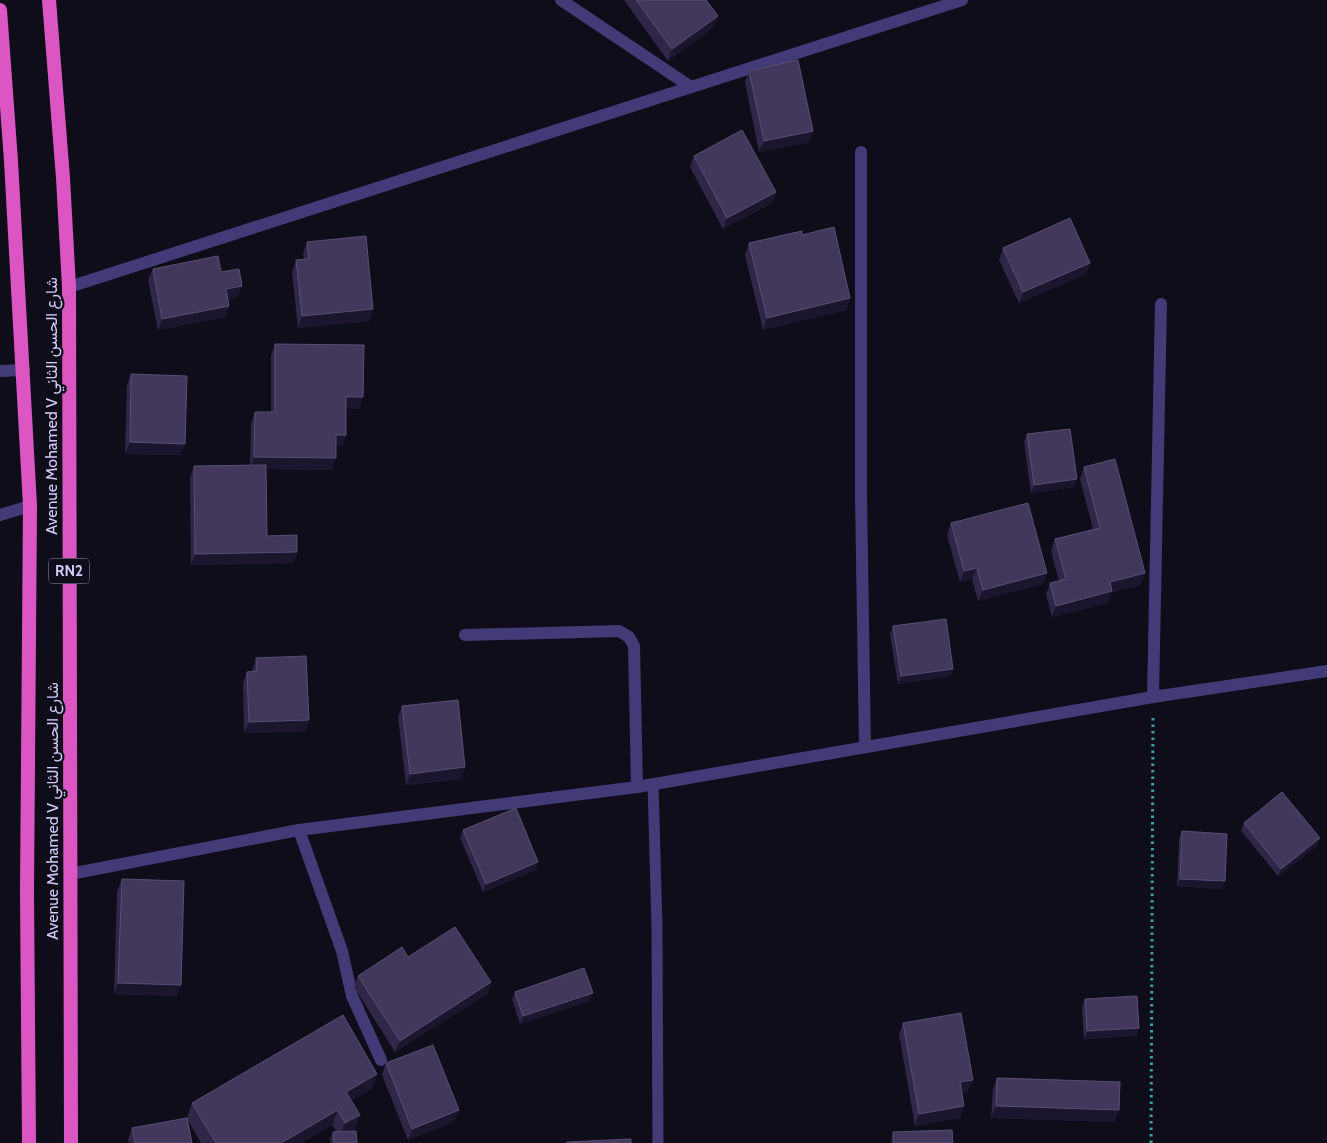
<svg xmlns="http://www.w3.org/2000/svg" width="1327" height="1143" font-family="Cabin,Vazirmatn,sans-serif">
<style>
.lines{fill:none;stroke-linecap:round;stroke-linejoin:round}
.path{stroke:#36a2a4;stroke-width:3;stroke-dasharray:2.5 4;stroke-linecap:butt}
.service{stroke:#423b77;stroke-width:11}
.minor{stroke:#423b77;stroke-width:12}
.trunk{stroke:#db56c2;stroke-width:14}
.wall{fill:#2f2648}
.shaded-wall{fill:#1b152e}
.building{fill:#41385c;stroke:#584f75}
.labels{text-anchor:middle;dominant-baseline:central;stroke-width:4.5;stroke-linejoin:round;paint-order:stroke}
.shield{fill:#100d1b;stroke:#9992b8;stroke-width:1}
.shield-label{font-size:15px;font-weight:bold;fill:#d4cbfb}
.street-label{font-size:16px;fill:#d4cbfb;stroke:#100d1b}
</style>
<rect width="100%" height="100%" fill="#100d1b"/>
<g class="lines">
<path class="path" d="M1151 1143 1153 716"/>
<path class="service" d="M653 784 657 927 658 1143"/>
<path class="minor" d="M561 0 691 87
M861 152V496L865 747
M69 287 962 0
M0 371 24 370
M0 515 30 506
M465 635 619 631 629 637 634 646 637 787
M1153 697 1161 304
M299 830 342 951 352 996 381 1060
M70 874 299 830 637 787 1153 697 1327 671"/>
<path class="trunk" d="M49 0 63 178 69 287 71 1143
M0 10 11 161 30 506 27 892 29 1143"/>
</g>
<path class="wall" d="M624 0H708L707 1 714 27 668 61Z
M749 71 813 131 809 142 759 152 745 82Z
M694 156 776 192 772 203 723 229 690 167Z
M802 235 850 298 846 310 763 330 745 255 749 243Z
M307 242 369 321 298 328 292 272 296 260H304L303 253Z
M1003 248 1090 263 1086 274 1019 303 999 260Z
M153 269 221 272 238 297 228 299 229 306 225 317 158 330 148 280Z
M275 344 359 409 346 408V435L342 446H336L332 470 266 469 267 536 297 552 293 563 191 565 190 478 194 466 250 465 251 424 255 412H271V355Z
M131 374 181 455 125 454 127 385Z
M1027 434 1074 487 1031 493 1024 442Z
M1084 467 1141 585 1112 592 1108 603 1052 617 1046 594 1050 583 1059 581 1051 551 1055 539 1093 529 1080 479Z
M951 523 1047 573 1043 584 978 601 972 579 960 582 947 535Z
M893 626 953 669 950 676 898 684 890 634Z
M256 658 309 720 305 731 244 733 243 683 247 672 252 671Z
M402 706 465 767 461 779 406 785 398 717Z
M1244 823 1317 846 1278 876 1241 831Z
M463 830 536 870 483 892 460 838Z
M1182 831 1222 889 1177 886 1179 839Z
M122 879 181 985 177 996 114 994 117 891Z
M408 957 491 982 487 994 395 1052 354 987 358 976Z
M515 992 590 1001 520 1024 512 999Z
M1085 999 1139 1028 1136 1036 1084 1039 1082 1007Z
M903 1023 968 1092 962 1093 960 1118 915 1126 899 1034Z
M386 1063 459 1110 454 1122 408 1140 382 1075Z
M377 1074 372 1089 351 1100 360 1115 354 1129 352 1131 357 1143H331L330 1139 333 1132 336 1131 332 1125 301 1143H201L188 1120 192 1143H129L128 1139 132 1128 187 1118 192 1103Z
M997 1078 1115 1122 991 1118 993 1089Z
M893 1132 953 1143H891V1140Z"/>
<path class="shaded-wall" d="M718 16 714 27 668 61 672 49Z
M813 131 809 142 759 152 764 141Z
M776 192 772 203 723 229 727 218Z
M1090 263 1086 274 1019 303 1023 292Z
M242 286 238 297 221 300 226 289Z
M850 298 846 310 763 330 767 318Z
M229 306 225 317 158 330 162 319Z
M373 309 369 321 298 328 302 316Z
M346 397H363L359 409 342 408Z
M336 435H346L342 446H332Z
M130 442 185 444 181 455 125 454Z
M254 457 336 458 332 470 250 469Z
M1077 479 1074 487 1031 493 1034 485Z
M297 552 293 563 191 565 195 554Z
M977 568 972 579 960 582 964 571Z
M1047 573 1043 584 978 601 983 590Z
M1145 573 1141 585 1112 592 1108 603 1052 617 1056 606 1110 582Z
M953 669 950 676 898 684 901 676Z
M309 720 305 731 244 733 249 722Z
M465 767 461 779 406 785 410 774Z
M1320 838 1317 846 1278 876 1281 869Z
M538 862 536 870 483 892 486 884Z
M1180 879 1225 881 1222 889 1177 886Z
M491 982 487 994 395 1052 400 1041Z
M118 983 181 985 177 996 114 994Z
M593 993 590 1001 520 1024 523 1016Z
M1139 1028 1136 1036 1084 1039 1087 1031Z
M377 1074 372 1089 341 1106 346 1092Z
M973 1080 968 1092 956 1094 960 1082Z
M964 1106 960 1118 915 1126 919 1114Z
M996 1106 1119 1110 1115 1122 991 1118Z
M338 1110 332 1125 301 1143H281Z
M459 1110 454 1122 408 1140 412 1129Z
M360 1115 354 1129 340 1138 345 1123Z"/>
<path class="building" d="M636 0H706L718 16 672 49Z
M798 60 813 131 764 141 749 71Z
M742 130 776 192 727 218 694 156Z
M1070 218 1090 263 1023 292 1003 248Z
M834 227 850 298 767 318 749 243 802 231V235Z
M366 236 373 309 302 316 296 260 309 259 307 242Z
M218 256 221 272 239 269 242 286 226 289 229 306 162 319 153 269Z
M275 344 364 345 363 397H346V435H336V458L254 457 255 412H275Z
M131 374 187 376 185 444 130 442Z
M1070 429 1077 479 1034 485 1027 434Z
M1115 459 1145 573 1110 582 1112 591 1056 606 1050 583 1066 579 1055 539 1100 528 1084 467Z
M266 465 267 536 297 535V552L195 554 194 466Z
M1028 503 1047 573 983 590 977 568 964 571 951 523Z
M946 619 953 669 901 676 893 626Z
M306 656 309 720 249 722 247 672 257 671 256 658Z
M458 700 465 767 410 774 402 706Z
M1282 792 1320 838 1281 869 1244 823Z
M516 808 538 862 486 884 463 830Z
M1182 831 1227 834 1225 881 1180 879Z
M122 879 184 881 181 985 118 983Z
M455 927 491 982 400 1041 358 976 402 947 408 957Z
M584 968 593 993 523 1016 515 992Z
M1137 996 1139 1028 1087 1031 1085 999Z
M961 1013 973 1080 960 1082 964 1106 919 1114 903 1023Z
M343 1015 377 1074 346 1092 360 1115 345 1123 338 1110 281 1143H216L192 1103Z
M433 1045 459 1110 412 1129 386 1063Z
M997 1078 1120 1082 1119 1110 996 1106Z
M187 1118 192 1143H135L132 1128Z
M952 1130 953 1143H894L893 1132Z
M356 1131 357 1143H334L333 1132Z
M631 1139V1143H567V1142Z"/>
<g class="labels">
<rect class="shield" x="49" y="558.5" width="40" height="25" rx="4"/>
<g class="shield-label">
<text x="69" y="571">RN2</text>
</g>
<g class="street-label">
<text transform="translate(51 406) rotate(-90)">Avenue Mohamed V شارع الحسن الثاني</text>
<text transform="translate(52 811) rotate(-90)">Avenue Mohamed V شارع الحسن الثاني</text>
</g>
</g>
</svg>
